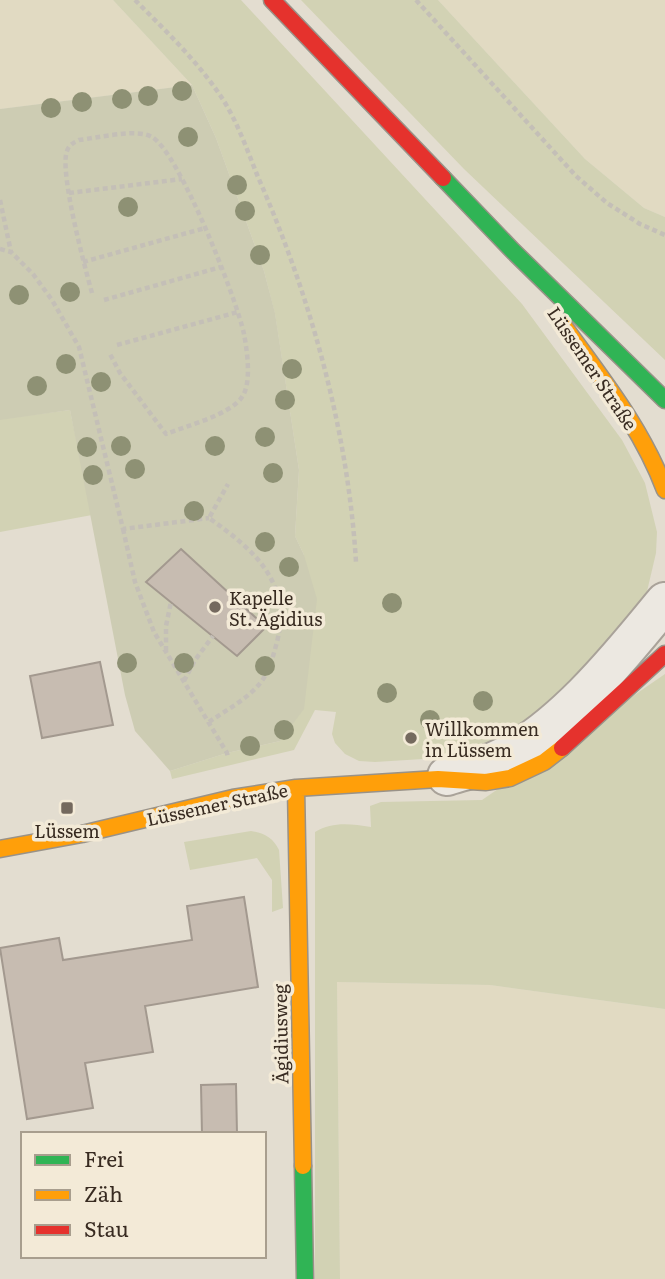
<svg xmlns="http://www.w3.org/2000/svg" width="665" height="1279" font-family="Literata,serif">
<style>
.farmland{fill:#e1dac2}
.green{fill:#d2d2b4}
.cemetery{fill:#cdccb3}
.building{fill:#c7bcb1;stroke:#a3998f;stroke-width:2}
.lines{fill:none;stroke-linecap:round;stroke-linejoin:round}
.street-casing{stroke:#a9a299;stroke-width:42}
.fast-casing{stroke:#999288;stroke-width:19}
.slow-casing{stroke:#999288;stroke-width:19}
.jam-casing{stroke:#999288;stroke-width:19}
.path{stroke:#c4bfb7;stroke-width:4.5;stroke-dasharray:5 3.5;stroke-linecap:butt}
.street{stroke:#ece8e1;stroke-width:38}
.fast{stroke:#30b455;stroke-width:16}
.slow{stroke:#ff9f0a;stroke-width:16}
.jam{stroke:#e5322d;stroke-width:16}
.tree{fill:#8e9174}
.poi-dot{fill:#74695e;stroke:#f3ead7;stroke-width:2.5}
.labels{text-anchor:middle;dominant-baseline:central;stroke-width:7;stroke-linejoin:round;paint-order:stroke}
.street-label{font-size:18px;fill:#382b21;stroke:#f3ead7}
.poi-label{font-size:18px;fill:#382b21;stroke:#f3ead7;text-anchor:start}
</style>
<rect width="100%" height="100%" fill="#e3ddd0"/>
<path class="farmland" d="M0 0H113L192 85 0 109Z
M438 0H665V217L644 208 585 159Z
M337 982 490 985 665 1009V1279H340Z"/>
<path class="green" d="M113 0H241L522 304 622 440 645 483 657 532 656 553 645 600 597 665 503 740 463 753 439 758 375 762 359 761 345 754 335 743 332 734 336 712 315 710 294 750 172 779 170 771 227 753 280 741 304 555 295 536 299 470 275 314 264 271 216 138 192 85Z
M301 0H438L585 159 644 208 665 217V360L464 169Z
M70 410 92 515 0 532V419Z
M665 674V1009L490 985 337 982 340 1279H315V832C333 821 351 824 371 827L370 806 381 802 482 800Z
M251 831C265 833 273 838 279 850L283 908 272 912V880L257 858 190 870 184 842Z"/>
<path class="cemetery" d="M192 85 216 138 264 271 275 313 299 470 295 536 304 555 317 599 304 709 280 741 227 753 170 771 135 731 125 695 70 410 0 420V109Z"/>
<path class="building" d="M181 549 266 627 237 656 146 582Z
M100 662 113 725 42 738 30 676Z
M244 897 258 987 145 1006 153 1052 85 1063 93 1108 27 1119 0 948 59 938 63 960 192 940 187 906Z
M236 1084 237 1134H202L201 1085Z"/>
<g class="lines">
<g class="street-casing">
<path id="street" d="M447 776C462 771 478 768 493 762 558 735 621 656 665 602"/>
</g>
<g class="fast-casing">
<path id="fast" d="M443 178 513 251 665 400
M303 1166 305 1279"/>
</g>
<g class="slow-casing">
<path id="slow" d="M563 325C601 378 642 428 665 490
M296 788 303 1166
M0 849 82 834 233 798 296 788 438 779 486 782 510 778 544 762 562 748"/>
</g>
<g class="jam-casing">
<path id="jam" d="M272 0 443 178
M562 748 665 654"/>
</g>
<path class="path" d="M135 0C165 30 196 60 220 95 237 120 247 150 258 177 311 298 348 431 356 562
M416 0 576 176 607 203 640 224 665 235
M69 193 182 179
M0 200 11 252
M0 249 11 252 33 274 52 300 79 347 123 529 209 518
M83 262 205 228
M92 293C85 268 59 171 67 151 69 145 73 143 79 140 97 138 137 128 152 137 179 152 237 300 244 334 247 350 252 383 242 397 230 415 186 426 166 434L120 373 110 354
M104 300 221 267
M117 345 238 312
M123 529 135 582 154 632 227 753 228 758
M166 651V626L171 602
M184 681 195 660 213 636
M209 722C226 710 248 699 261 682 270 670 273 656 277 642 292 582 254 550 209 518L228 484"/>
<use href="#street" class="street"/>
<use href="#fast" class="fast"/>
<use href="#slow" class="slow"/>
<use href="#jam" class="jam"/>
</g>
<g class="tree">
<circle cx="182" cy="91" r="10"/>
<circle cx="148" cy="96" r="10"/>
<circle cx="122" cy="99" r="10"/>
<circle cx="82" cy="102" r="10"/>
<circle cx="51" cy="108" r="10"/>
<circle cx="188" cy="137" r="10"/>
<circle cx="237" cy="185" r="10"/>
<circle cx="128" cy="207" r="10"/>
<circle cx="245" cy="211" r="10"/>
<circle cx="260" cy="255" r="10"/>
<circle cx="70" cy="292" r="10"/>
<circle cx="19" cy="295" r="10"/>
<circle cx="66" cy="364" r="10"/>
<circle cx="292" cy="369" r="10"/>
<circle cx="101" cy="382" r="10"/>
<circle cx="37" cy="386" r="10"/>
<circle cx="285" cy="400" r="10"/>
<circle cx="265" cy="437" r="10"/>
<circle cx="121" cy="446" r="10"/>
<circle cx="215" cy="446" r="10"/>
<circle cx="87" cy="447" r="10"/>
<circle cx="135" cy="469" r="10"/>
<circle cx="273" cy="473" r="10"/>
<circle cx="93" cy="475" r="10"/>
<circle cx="194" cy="511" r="10"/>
<circle cx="265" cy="542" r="10"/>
<circle cx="289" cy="567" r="10"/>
<circle cx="392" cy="603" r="10"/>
<circle cx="127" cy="663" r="10"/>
<circle cx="184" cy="663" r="10"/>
<circle cx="265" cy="666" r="10"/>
<circle cx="387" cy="693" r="10"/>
<circle cx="483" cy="701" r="10"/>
<circle cx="430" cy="720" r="10"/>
<circle cx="284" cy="730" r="10"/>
<circle cx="250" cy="746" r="10"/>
</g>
<g class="poi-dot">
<circle cx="215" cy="607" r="7"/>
<circle cx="411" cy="738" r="7"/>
<rect x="60" y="801" width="14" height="14" rx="3.5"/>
</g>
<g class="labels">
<g class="street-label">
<text transform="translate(593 368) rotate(56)">Lüssemer Straße</text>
<text transform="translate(217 804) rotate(-12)">Lüssemer Straße</text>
<text transform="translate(280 1034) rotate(-91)">Ägidiusweg</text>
</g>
<g class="poi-label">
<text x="229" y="597">Kapelle<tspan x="229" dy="21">St. Ägidius</tspan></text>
<text x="425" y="728">Willkommen<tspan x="425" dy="21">in Lüssem</tspan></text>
<text x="67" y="830" text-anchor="middle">Lüssem</text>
</g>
</g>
<rect x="21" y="1132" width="245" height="126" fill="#f3ead7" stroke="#a89e8e" stroke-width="2"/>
<rect x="35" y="1155" width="35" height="10" fill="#30b455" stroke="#a89e8e" stroke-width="2"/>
<text x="84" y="1167" font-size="21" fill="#382b21">Frei</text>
<rect x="35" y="1190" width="35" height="10" fill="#ff9f0a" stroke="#a89e8e" stroke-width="2"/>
<text x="84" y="1202" font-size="21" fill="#382b21">Zäh</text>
<rect x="35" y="1225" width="35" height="10" fill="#e5322d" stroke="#a89e8e" stroke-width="2"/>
<text x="84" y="1237" font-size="21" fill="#382b21">Stau</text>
</svg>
